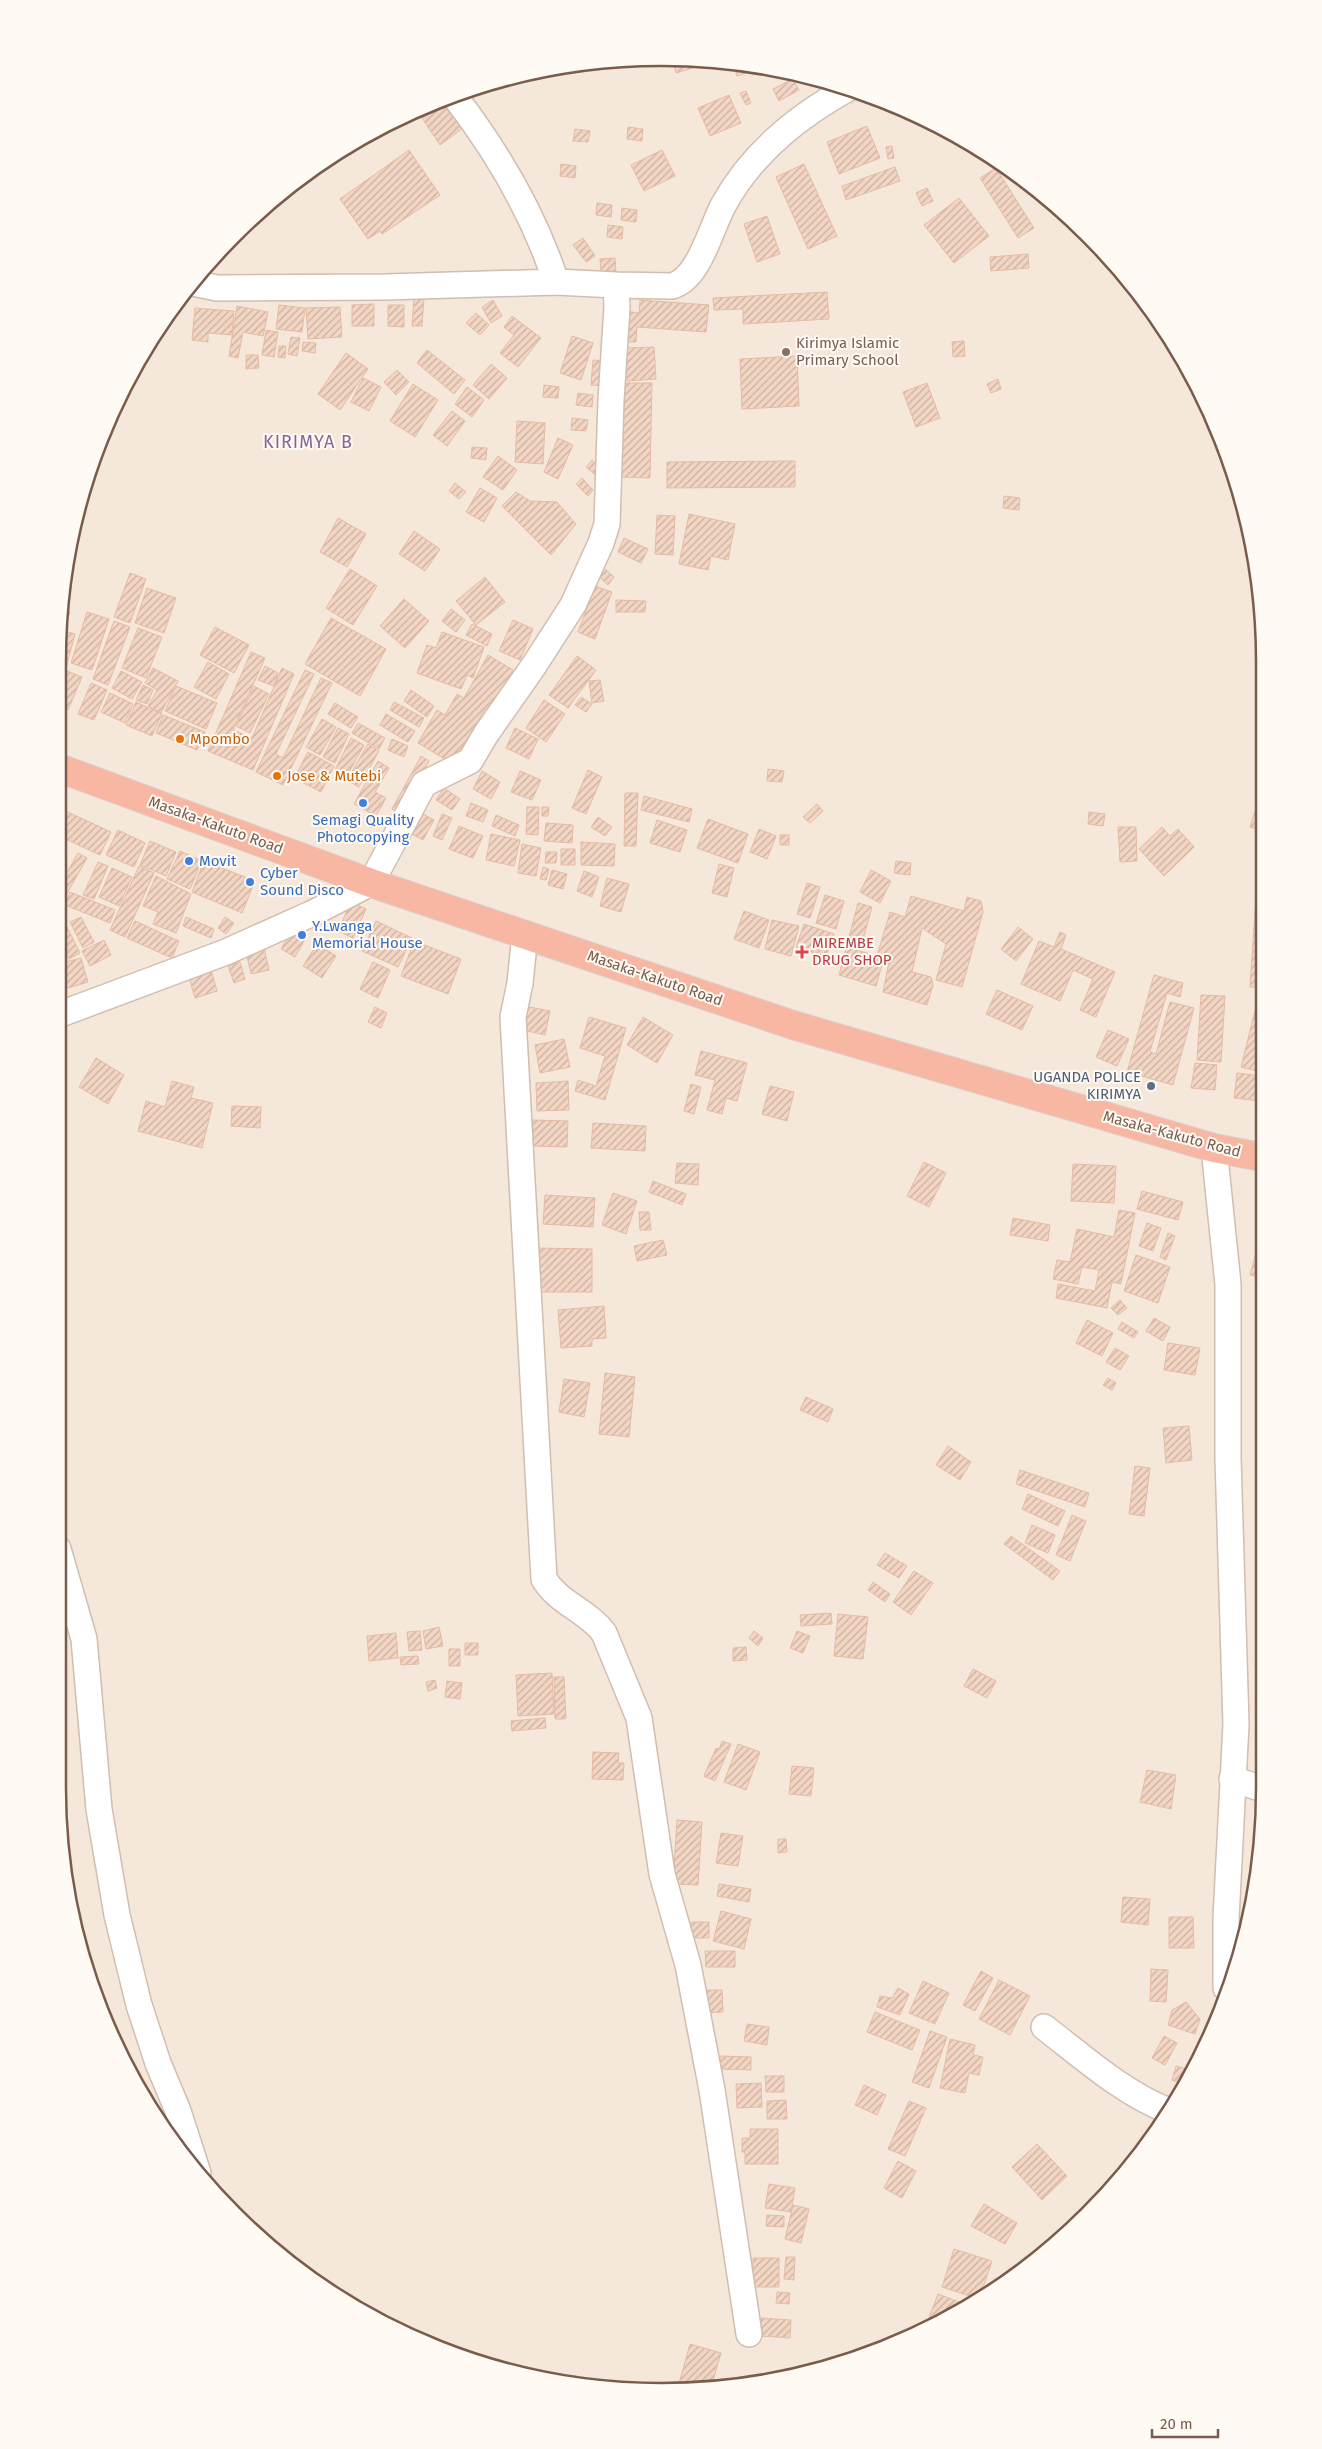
<svg xmlns="http://www.w3.org/2000/svg" width="1322" height="2449" font-family="'Fira Sans',sans-serif">
<style>
.residential{fill:#f5e8da}
.building{fill:url(#building-hatch);stroke:#e6bba3}
.lines{fill:none;stroke-linecap:round;stroke-linejoin:round}
.minor-casing{stroke:#d1beb0;stroke-width:28}
.highway-casing{stroke:#dad1cd;stroke-width:30}
.minor{stroke:#fff;stroke-width:25}
.highway{stroke:#f7b7a3;stroke-width:28}
.education-dot{fill:#8d6e63;stroke:#fffaf3;stroke-width:2}
.food-dot{fill:#e8710a;stroke:#fffaf3;stroke-width:2}
.shop-dot{fill:#3f7fe0;stroke:#fffaf3;stroke-width:2}
.health-dot{fill:#e0444e;stroke:#fffaf3;stroke-width:2}
.service-dot{fill:#5c6f8a;stroke:#fffaf3;stroke-width:2}
.labels{text-anchor:middle;dominant-baseline:central;stroke-width:4;stroke-linejoin:round;paint-order:stroke}
.education-label{font-size:15px;fill:#785e54;stroke:#fffaf3;text-anchor:start}
.food-label{font-size:15px;fill:#c56008;stroke:#fffaf3;text-anchor:start}
.shop-label{font-size:15px;fill:#366cbe;stroke:#fffaf3;text-anchor:start}
.street-label{font-size:15px;fill:#7a5c4d;stroke:#fffaf3}
.health-label{font-size:15px;fill:#be3a42;stroke:#fffaf3;text-anchor:start}
.service-label{font-size:15px;fill:#4e5e75;stroke:#fffaf3;text-anchor:end}
.quarter-label{font-size:18px;letter-spacing:1px;fill:#846695;stroke:#fffaf3}
.rim{fill:none;stroke:#7a5c4d;stroke-width:2.5}
</style>
<defs>
<pattern id="building-hatch" width="6" height="6" patternUnits="userSpaceOnUse" patternTransform="scale(1.25)"><rect width="6" height="6" fill="#f3d5c3"/><path d="M-1 1l2-2M0 6l6-6M5 7l2-2" fill="none" stroke="#cab0a1"/></pattern>
</defs>
<rect width="100%" height="100%" fill="#fdf6ec"/>
<path class="residential" d="M621 59 739 63 855 89 962 138 1059 207 1163 325 1232 467 1259 583 1263 1827 1244 1944 1184 2089 1140 2156 1059 2242 996 2290 892 2345 817 2371 701 2390H621L505 2371 430 2345 326 2290 263 2242 182 2156 138 2089 90 1982 69 1905 58 1788 59 622 78 505 138 360 207 263 293 182 394 120 505 78Z"/>
<path class="building" d="M673 60 691 61 693 68 676 73Z
M732 62 739 63 761 68 737 76Z
M793 79 799 90 779 101 773 89Z
M746 91 751 103 746 105 740 93Z
M729 95 741 123 710 136 698 108Z
M444 101 463 128 440 145 418 112Z
M408 114 400 126 393 121 394 120Z
M867 126 880 158 839 174 827 142Z
M628 127 643 129 642 141 627 139Z
M575 129 590 131 588 142 573 141Z
M892 146 894 158 888 159 886 147Z
M409 150 440 195 382 234 380 231 368 239 340 199Z
M662 150 675 176 644 191 631 165Z
M561 164 576 166 575 178 560 176Z
M804 164 837 236 808 249 776 177Z
M895 167 900 181 846 200 842 186Z
M996 168 1034 228 1018 238 980 178Z
M927 188 933 201 922 206 916 193Z
M959 198 989 236 954 263 924 225Z
M597 203 612 205 611 217 596 215Z
M622 208 637 210 636 222 621 220Z
M767 216 780 254 757 262 744 224Z
M608 225 623 227 622 239 607 237Z
M583 238 595 256 586 262 573 245Z
M1028 254 1029 268 991 271 990 257Z
M615 258 616 274 601 275 600 259Z
M827 292 829 319 743 324V309L714 310 713 298Z
M414 298H424L422 326H412Z
M493 300 502 316 491 323 482 307Z
M640 300 709 305 706 332 637 327 636 342H624L626 311 639 313Z
M374 304V326H352V305Z
M279 305 305 308 302 332 276 329Z
M388 305H404V327L388 326Z
M237 306 268 312 263 336 243 332 238 358 229 356Z
M340 307 342 337 308 339 306 308Z
M195 308 234 311 232 335 208 333V342L192 340Z
M476 313 489 325 480 335 466 323Z
M512 316 541 338 518 367 500 353 514 335 504 327Z
M266 330 278 332 274 357 262 355Z
M572 336 593 343 581 380 560 373Z
M291 337 300 338 297 356 288 354Z
M964 341 965 356 953 357 952 342Z
M303 342 316 343 315 353 302 351Z
M279 346H286L285 358 278 357Z
M654 347 656 379 627 381 626 348Z
M427 350 465 380 454 394 417 363Z
M346 353 368 369 340 410 318 394Z
M246 355H258L259 368 246 369Z
M797 356 799 406 742 409 740 359Z
M593 360 605 361 602 386 591 385Z
M491 364 507 378 489 399 473 385Z
M397 370 409 382 396 395 384 382Z
M363 378 381 387 369 411 351 402Z
M998 379 1001 389 991 393 987 384Z
M621 383H652L650 478 619 477Z
M927 383 940 418 916 427 903 392Z
M413 384 438 400 415 437 390 421Z
M544 385 559 387 558 398 543 397Z
M467 387 484 400 472 417 455 404Z
M578 393 593 395 592 407 576 405Z
M452 411 465 421 447 446 433 435Z
M572 418 588 420 586 431 571 430Z
M517 421 545 423 543 464 515 462Z
M558 438 573 445 558 479 544 472Z
M472 447 487 448 486 460 471 458Z
M498 456 517 470 503 490 483 477Z
M592 460 601 468 595 475 586 467Z
M795 461V487L667 488V462Z
M582 478 593 490 588 496 576 484Z
M455 483 466 492 459 499 449 491Z
M480 488 497 498 484 522 466 512Z
M516 492 530 501 557 502 576 524 551 555 502 506Z
M1004 496 1020 498 1019 510 1003 508Z
M689 514 735 524 728 560 711 556 708 570 679 564Z
M657 515 675 516 673 555 655 554Z
M338 518 366 534 347 567 320 552Z
M414 531 440 549 425 571 399 554Z
M624 538 648 549 641 563 618 552Z
M604 568 614 577 608 585 597 575Z
M350 569 377 586 353 625 326 608Z
M130 573 146 579 130 623 114 617Z
M485 577 505 602 476 625 456 601Z
M595 586 612 592 595 639 578 632Z
M147 588 176 598 164 633 135 623Z
M404 599 429 621 405 648 380 626Z
M616 600 646 601 645 612H616Z
M61 608 70 612 63 627 59 625Z
M451 609 465 620 456 632 442 621Z
M87 612 109 619 92 670 71 663Z
M331 618 386 649 360 696 305 664Z
M513 620 533 629 520 660 499 651Z
M114 621 130 627 108 685 93 679Z
M472 624 492 634 487 646 466 635Z
M215 627 249 645 234 673 200 655Z
M138 628 162 637 146 678 122 668Z
M59 630 75 634 66 668 59 666Z
M442 632 484 647 473 678 467 675 461 689 417 673 427 645 436 648Z
M251 652 265 658 233 730 252 738 282 668 294 674 253 770 208 751Z
M488 655 513 670 489 712 485 709 453 764 418 743 437 710 445 715 457 694 464 698Z
M577 656 596 670 568 708 549 695Z
M208 662 229 674 216 699 194 687Z
M265 666 278 673 274 686 258 680Z
M153 668 178 681 161 713 148 706 157 690 145 683Z
M305 670 314 674 276 754 283 758 321 678 332 683 283 785 256 772Z
M59 671 63 673 59 684Z
M67 671 82 677 68 710 59 706V692Z
M121 671 142 682 132 699 112 688Z
M600 680 604 701 592 703 589 681Z
M91 683 107 690 94 720 78 714Z
M143 685 153 690 147 704 136 700Z
M176 686 217 703 206 729 165 711Z
M254 686 269 694 250 733 236 726Z
M411 690 434 706 427 717 404 701Z
M110 693 133 704 125 723 101 712Z
M581 697 592 704 586 712 575 705Z
M544 700 565 714 546 742 526 728Z
M136 702 162 714 152 736 126 725Z
M394 702 424 718 419 727 390 710Z
M335 703 358 717 351 728 328 714Z
M386 714 415 731 408 742 380 725Z
M163 715 205 732 197 750 156 733Z
M322 719 336 727 320 755 306 747Z
M358 723 385 738 379 749 352 733Z
M338 728 349 734 335 763 323 757Z
M515 728 538 739 529 759 506 748Z
M351 738 364 745 347 776 335 770Z
M392 739 408 746 404 757 388 750Z
M368 744 379 751 359 787 347 780Z
M308 752 334 766 321 792 294 778Z
M421 756 429 761 400 814 392 809Z
M378 761 389 768 375 792 386 798 376 816 354 804Z
M768 769 784 771 782 782 767 781Z
M588 770 602 777 586 814 572 808Z
M482 771 500 782 491 799 473 789Z
M520 771 541 780 532 800 511 792Z
M444 788 460 799 452 810 436 800Z
M625 793H638L636 846H624Z
M1260 795V830L1250 827Z
M644 796 692 809 689 822 641 810Z
M471 803 488 810 483 822 466 816Z
M817 804 823 811 810 823 803 817Z
M527 807H539L538 835 526 834Z
M542 807H549L548 816H542Z
M59 808 111 832 100 855 59 836Z
M1089 812 1105 814 1103 826 1088 824Z
M421 813 434 820 423 840 410 833Z
M442 814 452 818 442 840 433 836Z
M496 815 519 825 515 836 492 826Z
M598 817 612 827 605 836 591 827Z
M708 819 748 834 738 863 697 848Z
M657 820 687 830 680 852 650 843Z
M546 823 573 825 572 843 544 841Z
M459 826 483 836 473 858 449 849Z
M1118 827H1136L1137 861 1120 862Z
M1162 827 1170 836 1178 829 1194 847 1164 876 1139 849Z
M759 829 776 836 767 859 750 852Z
M118 830 145 843 134 867 106 855Z
M491 834 520 840 514 866 486 860Z
M780 835H789V845H780Z
M150 841 176 852 166 876 140 865Z
M581 842 615 844 614 866 581 865Z
M522 844 541 848 536 876 518 873Z
M561 849H575V865H561Z
M180 851 202 861 190 889 167 879Z
M546 852H557L556 863H545Z
M78 853 87 858 60 906 58 888Z
M204 861 255 881 242 913 192 892Z
M896 861 911 863 910 875 894 873Z
M98 862 108 866 94 899 83 895Z
M719 864 734 868 727 897 712 893Z
M139 866 154 873 125 937 110 930Z
M543 867 549 869 546 880 540 879Z
M112 868 132 877 119 906 99 897Z
M552 870 567 874 563 889 548 885Z
M871 870 891 881 880 903 860 892Z
M584 871 599 877 592 897 577 891Z
M156 876 191 894 176 933 153 924 158 912 143 906Z
M607 878 629 884 621 912 600 906Z
M807 883 820 887 810 918 797 914Z
M70 892 115 910 110 923 65 905Z
M825 895 844 901 836 929 816 923Z
M1256 895H1260L1261 988 1250 987Z
M911 896 964 911 967 897 981 901 983 912 962 987 936 980 946 944 922 928 912 972 931 977 933 985 927 1005 883 992 890 957 884 958 876 986 839 975 858 903 872 907 860 951 877 956 890 912 905 917Z
M351 902 366 909 353 938 338 931Z
M744 911 769 920 759 948 734 939Z
M81 917 94 942 83 948 70 922Z
M186 917 214 929 211 938 183 926Z
M225 917 234 923 226 934 218 928Z
M772 920 799 926 791 956 765 949Z
M135 921 179 941 172 958 127 938Z
M376 921 412 938 398 967 362 951Z
M804 924 834 934 826 957 796 947Z
M66 925 80 953 69 959 58 938V928Z
M294 927 308 934 295 957 281 949Z
M1018 927 1033 939 1016 961 1001 949Z
M1060 932 1066 935 1061 949 1115 972 1096 1017 1080 1010 1093 979 1073 970 1060 1001 1021 984 1039 941 1054 947Z
M104 940 111 955 90 966 82 951Z
M414 941 461 959 448 994 401 976Z
M317 944 336 956 322 978 303 966Z
M264 948 269 970 251 974 246 952Z
M81 958 88 982 58 991V964Z
M240 962 245 979 234 983 228 966Z
M373 962 390 970 378 998 360 989Z
M211 970 217 991 195 998 189 977Z
M1154 975 1183 983 1180 997 1167 993 1150 1052 1156 1054 1170 1002 1194 1008 1173 1085 1127 1072Z
M997 990 1033 1006 1022 1030 986 1014Z
M1259 994H1261V1072L1241 1067Z
M1201 995 1225 996 1221 1062 1197 1060Z
M524 1006 550 1011 545 1035 519 1029Z
M375 1007 387 1013 381 1028 368 1022Z
M589 1017 626 1028 605 1100 575 1091 578 1080 596 1086 605 1056 580 1048Z
M643 1017 673 1035 657 1063 627 1045Z
M1108 1030 1129 1039 1117 1066 1096 1057Z
M564 1039 570 1067 540 1073 535 1045Z
M701 1051 747 1063 737 1101 726 1098 722 1114 707 1110 715 1080 695 1075Z
M96 1058 124 1075 108 1104 79 1087Z
M1195 1063 1217 1065 1215 1090 1191 1088Z
M1237 1073 1261 1076V1101L1234 1098Z
M172 1081 194 1087 191 1098 213 1103 202 1148 138 1131 146 1101 165 1107Z
M568 1081 569 1110 537 1111 536 1083Z
M691 1084 701 1087 694 1114 684 1111Z
M770 1086 794 1092 787 1121 762 1114Z
M232 1106 261 1107 260 1128 231 1126Z
M533 1120 568 1121 567 1147 532 1146Z
M593 1123 646 1126 645 1151 591 1148Z
M924 1162 946 1173 929 1207 907 1196Z
M677 1163 699 1164 698 1185 675 1183Z
M1073 1164 1116 1166 1114 1203 1071 1201Z
M653 1181 686 1194 682 1205 649 1192Z
M1142 1191 1183 1202 1178 1220 1137 1209Z
M613 1193 637 1201 626 1234 602 1225Z
M545 1195 595 1198 593 1227 543 1224Z
M1119 1210 1135 1213 1121 1284 1112 1282 1107 1308 1056 1298 1058 1284 1095 1291 1099 1270 1082 1267 1078 1284 1053 1279 1057 1260 1070 1262 1077 1229 1114 1237Z
M639 1212H649L651 1230H640Z
M1013 1218 1050 1225 1048 1241 1010 1235Z
M1147 1223 1161 1228 1153 1251 1139 1246Z
M1168 1233 1175 1236 1166 1260 1160 1257Z
M1261 1234 1262 1278 1250 1275Z
M663 1240 667 1255 637 1261 634 1246Z
M535 1248 592 1249V1292H534Z
M1136 1255 1170 1267 1158 1303 1124 1291Z
M1120 1300 1127 1308 1118 1315 1111 1308Z
M604 1306 606 1338 592 1339V1346L561 1348 558 1310Z
M1154 1318 1170 1327 1163 1341 1146 1331Z
M1087 1320 1113 1333 1102 1356 1076 1343Z
M1122 1322 1138 1332 1134 1338 1118 1329Z
M1168 1343 1200 1348 1195 1375 1164 1370Z
M1115 1348 1129 1356 1120 1370 1106 1362Z
M605 1373 635 1377 629 1437 599 1434Z
M1108 1378 1116 1383 1112 1390 1103 1385Z
M564 1379 590 1383 584 1417 559 1412Z
M806 1397 833 1409 828 1422 800 1410Z
M1189 1426 1192 1460 1166 1463 1163 1428Z
M948 1446 971 1462 960 1480 936 1465Z
M1135 1466 1150 1468 1144 1516 1129 1514Z
M1020 1470 1089 1493 1085 1507 1016 1484Z
M1028 1494 1065 1511 1058 1526 1022 1509Z
M1072 1515 1086 1521 1070 1561 1056 1555Z
M1032 1525 1055 1535 1048 1553 1025 1543Z
M1011 1536 1060 1571 1053 1580 1004 1544Z
M885 1553 907 1566 899 1578 877 1565Z
M914 1571 933 1583 911 1615 893 1602Z
M873 1582 890 1594 885 1602 868 1590Z
M831 1613 832 1624 801 1626 800 1615Z
M838 1614 868 1617 863 1659 834 1656Z
M439 1627 443 1646 426 1649 423 1631Z
M420 1631 422 1650 409 1651 407 1632Z
M754 1631 763 1638 758 1646 749 1638Z
M797 1631 810 1636 803 1653 790 1648Z
M396 1633 398 1658 369 1661 367 1636Z
M465 1643H478V1655H465Z
M746 1647 747 1660 733 1661V1648Z
M449 1649H460V1666H449Z
M418 1656 419 1664 401 1665 400 1657Z
M973 1669 996 1681 987 1698 964 1686Z
M552 1673 554 1714 518 1716 516 1675Z
M554 1677H564L566 1719H555Z
M435 1680 437 1688 428 1691 426 1682Z
M447 1681 462 1683 460 1699 445 1697Z
M545 1718 546 1728 512 1731 511 1721Z
M722 1741 731 1744 715 1781 704 1776 716 1748 719 1749Z
M738 1744 760 1752 746 1790 724 1782Z
M593 1752 619 1753 618 1763H624L623 1780 592 1779Z
M792 1766 814 1768 811 1796 789 1794Z
M1147 1770 1176 1775 1171 1809 1140 1802Z
M677 1820 702 1822 698 1885 673 1884Z
M721 1833 743 1836 738 1866 716 1863Z
M778 1839H786L787 1852 778 1853Z
M719 1884 751 1889 749 1902 717 1896Z
M1123 1897 1150 1899 1148 1925 1121 1922Z
M721 1911 751 1919 744 1949 713 1941Z
M1169 1917H1193L1194 1948H1169Z
M689 1922H709V1938H689Z
M81 1924 92 1964 85 1966 74 1926Z
M705 1951H735V1967H706Z
M1151 1969 1168 1970 1166 2002 1150 2001Z
M981 1971 993 1978 975 2011 963 2005Z
M999 1980 1030 1996 1010 2035 979 2019Z
M923 1981 949 1993 935 2024 909 2013Z
M898 1988 909 1994 900 2015 877 2007 880 1996 892 1998Z
M697 1990H722L723 2012 698 2013Z
M1186 2002 1200 2019 1195 2034 1168 2025 1172 2010Z
M875 2012 920 2030 912 2050 867 2032Z
M747 2024 769 2027 767 2045 744 2041Z
M930 2031 947 2037 929 2088 912 2082Z
M1164 2036 1177 2043 1165 2065 1152 2058Z
M950 2039 975 2045 973 2055 983 2057 979 2075 969 2073 965 2093 940 2088Z
M720 2056 751 2057V2070L720 2069Z
M1176 2066 1186 2069 1181 2083 1172 2080Z
M765 2076H784V2092H766Z
M761 2083 762 2107 737 2108 736 2084Z
M864 2085 886 2095 877 2115 855 2105Z
M786 2100 787 2119H767V2101Z
M909 2101 926 2108 905 2156 888 2149Z
M1158 2122 1161 2123 1154 2134Z
M750 2129H778V2164H745V2152H742V2138H750Z
M1037 2144 1067 2176 1042 2200 1012 2167Z
M898 2161 916 2171 902 2198 884 2188Z
M769 2184 795 2188 791 2212 765 2208Z
M984 2204 1017 2223 1005 2244 971 2226Z
M793 2205 809 2209 801 2243 785 2239Z
M767 2215 784 2216V2227L766 2226Z
M954 2249 992 2261 979 2299 942 2287Z
M786 2257H795L794 2280 784 2279Z
M753 2258H779V2287H753Z
M777 2292 790 2293 789 2304 776 2303Z
M938 2294 967 2305 925 2328Z
M761 2318 791 2320 790 2338 760 2336Z
M690 2344 721 2353 711 2388 690 2390 678 2387Z"/>
<g class="lines">
<g class="minor-casing">
<path id="minor" d="M455 97C498 153 534 214 556 282
M193 283 217 288 385 287 556 282 616 285
M525 934 520 983 513 1017 544 1579C558 1603 588 1611 604 1633L639 1718 662 1874 688 1965 712 2090 749 2334
M58 1015 226 952 313 913 371 883 424 784 470 761 486 734 533 667 573 605 601 543 607 524 611 400 617 307 616 285 672 286C700 278 711 227 724 204 752 153 798 116 849 88
M1214 1148 1228 1284V1458L1236 1724 1226 1919V1988
M58 1549 84 1639 99 1809 117 1915 139 2005 158 2063 178 2111 198 2173
M1232 1779 1263 1789
M1044 2027C1083 2057 1123 2093 1169 2111"/>
</g>
<g class="highway-casing">
<path id="highway" d="M59 768 371 883 793 1025 1214 1148 1261 1157"/>
</g>
<use href="#minor" class="minor"/>
<use href="#highway" class="highway"/>
</g>
<circle class="education-dot" cx="786" cy="352" r="5"/>
<g class="food-dot">
<circle cx="180" cy="739" r="5"/>
<circle cx="277" cy="776" r="5"/>
</g>
<g class="shop-dot">
<circle cx="363" cy="803" r="5"/>
<circle cx="189" cy="861" r="5"/>
<circle cx="250" cy="882" r="5"/>
<circle cx="302" cy="935" r="5"/>
</g>
<path class="health-dot" d="M799.5 944.5h5v5h5v5h-5v5h-5v-5h-5v-5h5z"/>
<circle class="service-dot" cx="1151" cy="1086" r="5"/>
<g class="labels">
<g class="education-label">
<text x="796" y="343">Kirimya Islamic<tspan x="796" dy="17">Primary School</tspan></text>
</g>
<g class="food-label">
<text x="190" y="739">Mpombo</text>
<text x="287" y="776">Jose &amp; Mutebi</text>
</g>
<g class="shop-label">
<text x="363" y="820" text-anchor="middle">Semagi Quality<tspan x="363" dy="17">Photocopying</tspan></text>
<text x="199" y="861">Movit</text>
<text x="260" y="873">Cyber<tspan x="260" dy="17">Sound Disco</tspan></text>
<text x="312" y="926">Y.Lwanga<tspan x="312" dy="17">Memorial House</tspan></text>
</g>
<g class="street-label">
<text transform="translate(216 825) rotate(20)">Masaka-Kakuto Road</text>
<text transform="translate(655 978) rotate(19)">Masaka-Kakuto Road</text>
<text transform="translate(1172 1134) rotate(15)">Masaka-Kakuto Road</text>
</g>
<g class="health-label">
<text x="812" y="943">MIREMBE<tspan x="812" dy="17">DRUG SHOP</tspan></text>
</g>
<g class="service-label">
<text x="1141" y="1077">UGANDA POLICE<tspan x="1141" dy="17">KIRIMYA</tspan></text>
</g>
<g class="quarter-label">
<text x="308" y="442">KIRIMYA B</text>
</g>
</g>
<path d="M0 0H1322V2449H0ZM661 66H661A595 595 0 0 1 1256 661V1788A595 595 0 0 1 661 2383H661A595 595 0 0 1 66 1788V661A595 595 0 0 1 661 66Z" fill="#fffaf3" fill-rule="evenodd"/>
<path class="rim" d="M661 66H661A595 595 0 0 1 1256 661V1788A595 595 0 0 1 661 2383H661A595 595 0 0 1 66 1788V661A595 595 0 0 1 661 66Z"/>
<path d="M1152 2429v8h66v-8" fill="none" stroke="#7a5c4d" stroke-width="2.5"/>
<text x="1160" y="2429" font-size="15" fill="#7a5c4d" stroke="#fffaf3" stroke-width="4" paint-order="stroke">20 m</text>
</svg>
